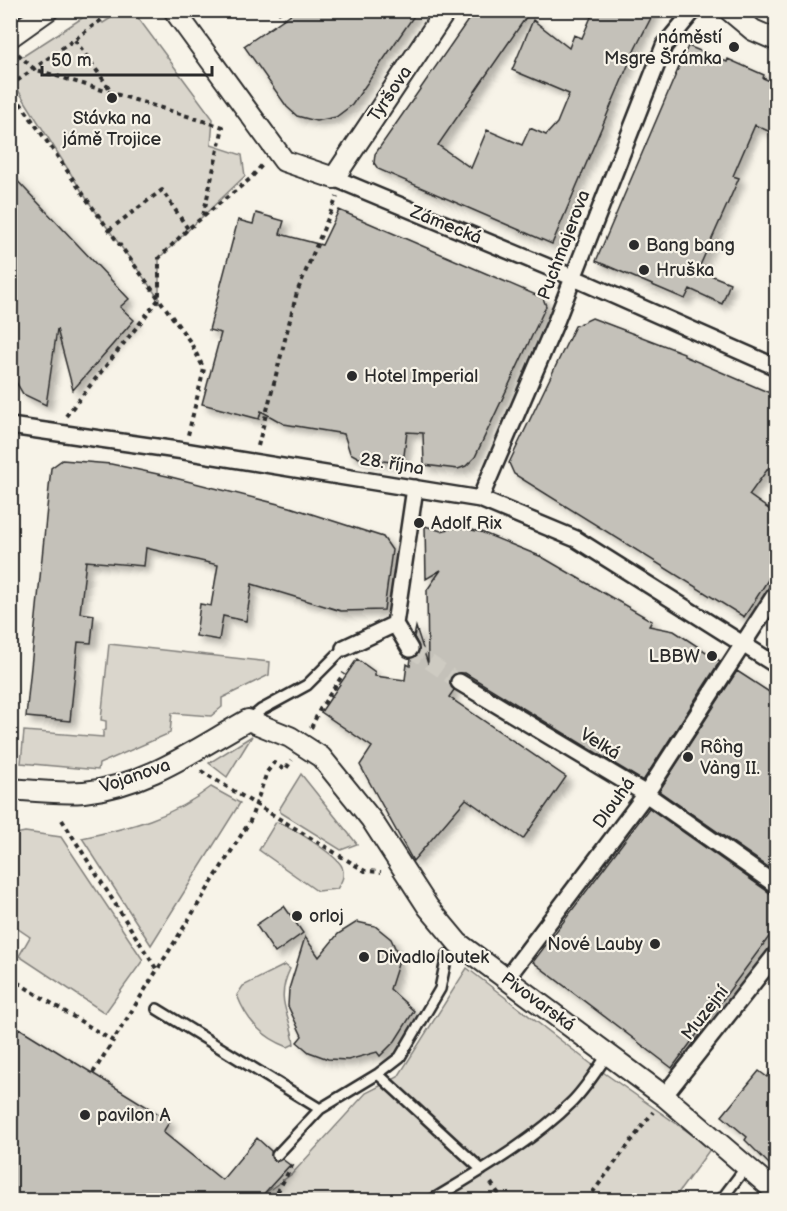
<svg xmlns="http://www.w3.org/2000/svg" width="787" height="1211" font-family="'Balsamiq Sans',sans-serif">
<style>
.green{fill:#dad6cc;stroke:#82807c;stroke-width:1.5}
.building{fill:#c4c1b9;stroke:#2b2b2b;stroke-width:1.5;filter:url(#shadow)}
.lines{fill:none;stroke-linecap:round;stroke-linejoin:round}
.pedestrian-tunnel{stroke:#cecbc2;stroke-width:15;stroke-dasharray:15 8;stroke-linecap:butt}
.service-casing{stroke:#2b2b2b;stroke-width:14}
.pedestrian-casing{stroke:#2b2b2b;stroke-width:20}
.minor-casing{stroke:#2b2b2b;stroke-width:24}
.path{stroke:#2b2b2b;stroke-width:4;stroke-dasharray:4.5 4.5;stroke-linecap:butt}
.service{stroke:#f7f3e8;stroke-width:9}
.pedestrian{stroke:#f7f3e8;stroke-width:15}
.minor{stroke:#f7f3e8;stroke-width:20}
.tram{stroke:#2b2b2b;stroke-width:1.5}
.poi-dot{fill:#2b2b2b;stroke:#f7f3e8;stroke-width:2}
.labels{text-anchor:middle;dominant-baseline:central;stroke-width:4.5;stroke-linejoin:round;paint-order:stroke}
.poi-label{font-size:18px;fill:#2b2b2b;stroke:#f7f3e8;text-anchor:start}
.street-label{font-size:18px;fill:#2b2b2b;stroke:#f7f3e8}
</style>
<defs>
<filter id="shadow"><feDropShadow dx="5.5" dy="5.5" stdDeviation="3" flood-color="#0004"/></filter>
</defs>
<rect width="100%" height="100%" fill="#f7f3e8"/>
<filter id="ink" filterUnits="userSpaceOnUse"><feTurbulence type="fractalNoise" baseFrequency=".0167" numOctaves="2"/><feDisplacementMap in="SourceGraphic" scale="12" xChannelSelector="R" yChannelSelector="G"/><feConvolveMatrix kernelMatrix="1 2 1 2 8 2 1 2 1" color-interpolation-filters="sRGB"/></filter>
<g filter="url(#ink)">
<path class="green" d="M93 11 103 23 122 11H133L213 119 211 145 242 155 245 176 159 258V299L88 201 11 79V64Z
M109 644 270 662 269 675 222 698V707L211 716 172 713 170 733 99 764 98 770 21 763 24 731 103 737V731L106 730V721L101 720Z
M252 736 227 777 209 763Z
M301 774 357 844 341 850 280 812V808Z
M211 787 240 803 151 945 82 838C129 828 173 817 211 787Z
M276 822C288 824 338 856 342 867 345 876 342 881 337 889L317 891 259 850Z
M25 832 61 837 143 960 105 1013 19 956 30 937 11 924 10 835Z
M285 965 290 969C274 1003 291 1013 294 1044L288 1047C262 1037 247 1021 237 995L243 986Z
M467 968 590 1063 711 1148 673 1200H255L292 1174 366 1093 398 1077Z"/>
<path class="building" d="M297 10H418L352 105 336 117 316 121 297 116 287 107 244 46Z
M475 10H531L438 145 471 168 487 130 522 145 530 128 546 135 557 123 569 94 512 70 533 20 569 48 574 35 582 38 594 10H655L635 49 552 244 378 169 374 163 375 154Z
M688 46 727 62 728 59 764 75 763 78 777 84V135L755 125 733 176 739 178 698 270 730 283 722 304 690 289 685 299 596 261Z
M10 173 129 299 120 307 134 320 73 390 57 329 46 405 23 394 10 372Z
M339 210 543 298 546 306 475 457 466 466 458 469 424 465 423 433 407 432 403 463 361 459 350 453 344 434 284 424 261 411 259 419 202 404 221 333 209 330 238 220 253 224 256 213 284 221 280 234 322 245Z
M592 318 684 353V356L777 396V456L749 495 777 515V566L744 617 514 474 509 463 575 326Z
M62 460 111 464 167 476 290 507 383 537 392 550 384 610 341 611 252 584 246 621 223 616 219 640 196 636 200 604 211 606 218 565 146 548 144 566 86 561 80 613 94 615 91 643 78 642 70 721 26 717 51 468Z
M425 526 441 531 458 527 481 532 542 557 652 621 649 626 674 631 720 661 643 781 465 673H455L449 681 454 690 449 697 566 777 523 839 466 799 413 861 360 765 372 747 321 712 357 659 375 672V676L405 680 407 664 410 666 411 658 418 654 420 649 414 637 416 627 428 664 427 590 441 570 426 579Z
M737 671 777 697V873L659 791Z
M649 808 770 893 777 895V926L672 1068 533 962Z
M284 906 303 933 275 953 256 925Z
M357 922 375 926 391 939 396 950 398 964 390 989 414 1011 395 1041 380 1056 377 1052 348 1060 328 1059 309 1052 297 1042 302 1036 288 1006 289 989 305 937 319 957 338 934Z
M19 1028 170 1121 163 1132 222 1180 257 1138 271 1151 273 1160 282 1159 290 1165 258 1200H10V1042Z
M777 1065V1172L745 1140 747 1137 722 1116 759 1071 767 1077Z"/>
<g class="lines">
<path class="pedestrian-tunnel" d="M410 649 459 682"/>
<g class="service-casing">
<path id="service" d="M249 720 261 710 307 685 344 648
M157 1009 320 1109
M378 1074 482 1170
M277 1155 320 1109 378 1074 400 1057 440 989 447 955
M432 1200C480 1171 532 1142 572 1102 586 1088 597 1070 608 1054
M721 1200 746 1167"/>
</g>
<g class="pedestrian-casing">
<path id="pedestrian" d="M334 178 572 277 776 367
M10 426 184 451 480 499 576 539 776 665
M480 499 555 324 664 46 694 10
M395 624 415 488
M395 624 410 649
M344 648 395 624
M459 682 646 794 776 885
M506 979 646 794 776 593
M664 1096 776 954"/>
</g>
<g class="minor-casing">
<path id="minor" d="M174 10 284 161 334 178 446 10
M729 10 753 30 776 40
M10 37 48 10
M10 789C35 791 60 794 84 792 146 786 196 749 248 720L290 737 321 757 371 819 428 907 458 943 664 1096 776 1192"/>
</g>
<path class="path" d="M278 10 284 19
M75 40 112 92
M18 54 34 69 223 127 203 216
M10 86 115 10
M10 88 88 201 191 343 204 369 188 435
M109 230 162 190 188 229
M66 416 159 299V258L188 229 250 179 263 164
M258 446 297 292 337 197
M311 728 320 709 344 673
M201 771 365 871 381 872
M62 820 157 970
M10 978 113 1041 250 821 267 772 274 763 285 770 292 760
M93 1073 113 1041
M491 1183 498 1193 499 1200
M273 1200 294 1162
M587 1200 653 1112"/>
<use href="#service" class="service"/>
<use href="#pedestrian" class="pedestrian"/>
<use href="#minor" class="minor"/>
<path class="tram" d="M10 22 26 10"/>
</g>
</g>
<g class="poi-dot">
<circle cx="734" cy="47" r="6"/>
<circle cx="112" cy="98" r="6"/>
<circle cx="634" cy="245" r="6"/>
<circle cx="644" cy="270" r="6"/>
<circle cx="352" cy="376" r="6"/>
<circle cx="419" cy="523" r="6"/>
<circle cx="712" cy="656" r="6"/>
<circle cx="688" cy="757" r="6"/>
<circle cx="297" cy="916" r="6"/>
<circle cx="655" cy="944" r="6"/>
<circle cx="364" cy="957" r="6"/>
<circle cx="85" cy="1115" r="6"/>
</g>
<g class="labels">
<g class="poi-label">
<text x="722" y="37" text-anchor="end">náměstí<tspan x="722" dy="21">Msgre Šrámka</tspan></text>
<text x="112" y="118" text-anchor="middle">Stávka na<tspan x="112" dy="21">jámě Trojice</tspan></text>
<text x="646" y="245">Bang bang</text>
<text x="656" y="270">Hruška</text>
<text x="364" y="376">Hotel Imperial</text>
<text x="431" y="523">Adolf Rix</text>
<text x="700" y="656" text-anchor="end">LBBW</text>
<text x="700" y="747">Rồng<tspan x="700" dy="21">Vàng II.</tspan></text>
<text x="309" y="916">orloj</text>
<text x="643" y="944" text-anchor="end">Nové Lauby</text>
<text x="376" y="957">Divadlo loutek</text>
<text x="97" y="1115">pavilon A</text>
</g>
<g class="street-label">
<text transform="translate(390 94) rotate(-56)">Tyršova</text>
<text transform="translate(446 225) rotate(22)">Zámecká</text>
<text transform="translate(564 245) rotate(-69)">Puchmajerova</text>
<text transform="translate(392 464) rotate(9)">28. října</text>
<text transform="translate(600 744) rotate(31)">Velká</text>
<text transform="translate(135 776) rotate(-19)">Vojanova</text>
<text transform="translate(614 803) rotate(-54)">Dlouhá</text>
<text transform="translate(538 1002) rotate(36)">Pivovarská</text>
<text transform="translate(705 1013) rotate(-52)">Muzejní</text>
</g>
</g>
<rect width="787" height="1211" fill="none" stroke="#f7f3e8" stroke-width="36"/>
<rect x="18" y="18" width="751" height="1175" fill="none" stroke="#2b2b2b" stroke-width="2" filter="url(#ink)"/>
<path d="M42 66v9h170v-9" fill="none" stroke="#2b2b2b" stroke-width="3"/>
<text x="51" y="66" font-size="18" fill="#2b2b2b" stroke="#f7f3e8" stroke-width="4.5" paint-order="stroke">50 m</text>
</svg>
